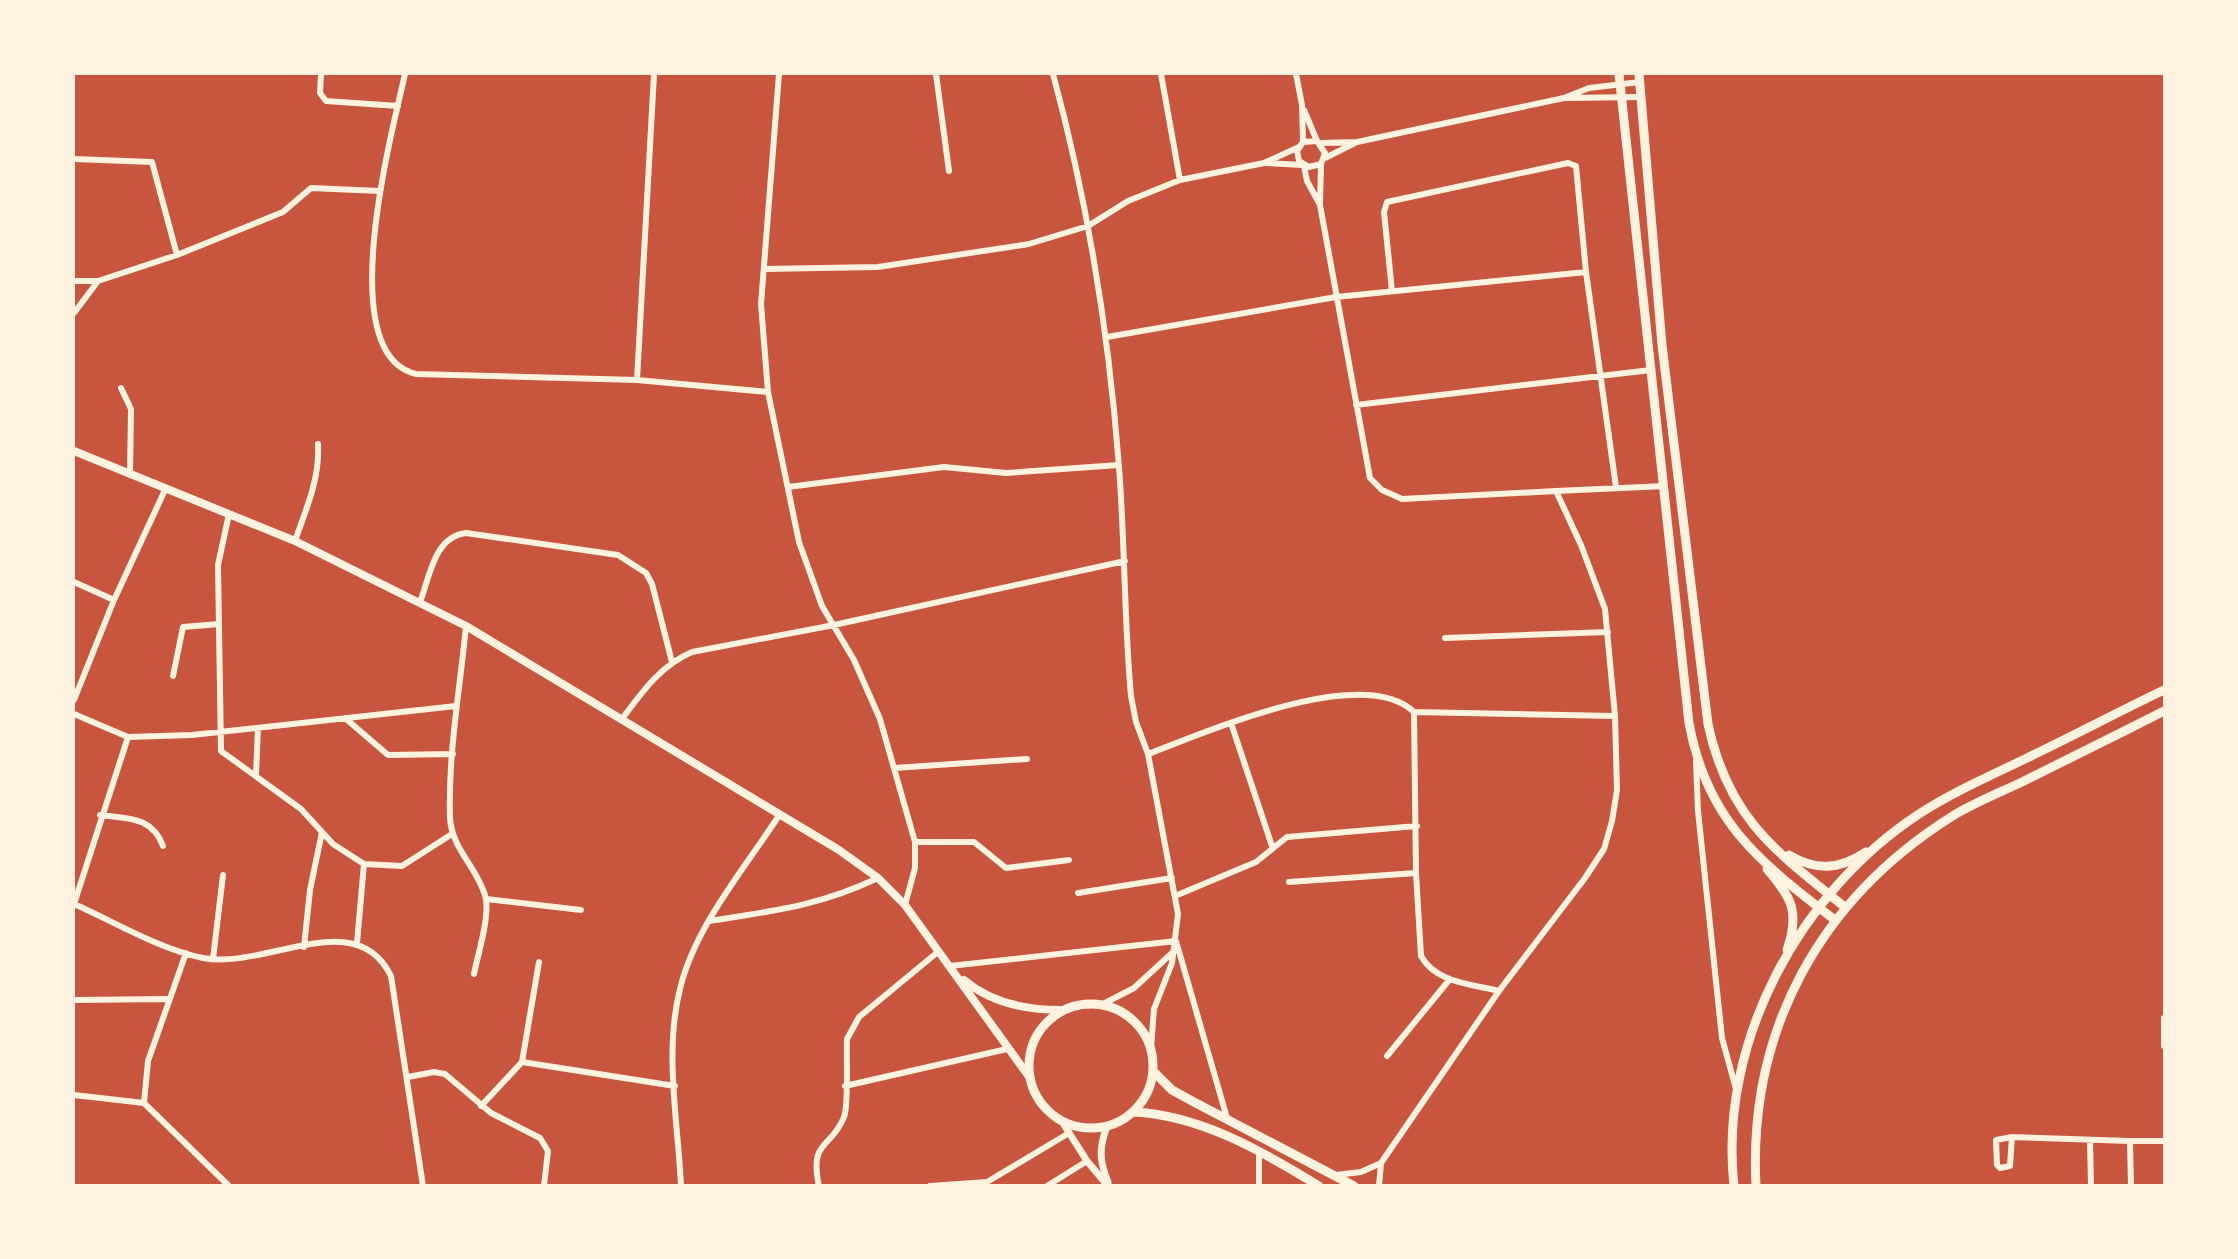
<svg xmlns="http://www.w3.org/2000/svg" width="2238" height="1259" font-family="'Nunito Sans',sans-serif">
<style>
.lines{fill:none;stroke-linecap:round;stroke-linejoin:round}
.minor{stroke:#fff3e0;stroke-width:6}
.tertiary{stroke:#fff3e0;stroke-width:7}
.secondary{stroke:#fff3e0;stroke-width:8}
.primary{stroke:#fff3e0;stroke-width:9}
</style>
<rect width="100%" height="100%" fill="#c8553d"/>
<g class="lines">
<path class="minor" d="M321 74 320 93 326 101 398 106
M405 74C392 133 332 354 416 374L637 380 768 392
M779 74 761 304 768 392 799 542 822 606 854 660 880 719 915 842V868L905 905
M936 74 949 171
M1053 74C1088 203 1109 334 1119 467 1125 543 1124 620 1131 696L1136 722 1148 754 1178 914 1172 963 1154 1009 1151 1048
M1161 74 1180 180
M1296 74 1302 105 1303 142
M1566 98 1641 97
M1304 110 1317 141
M1321 143 1357 142 1564 98 1589 88 1640 82
M1325 158 1355 143
M74 159 152 162 177 255
M1266 163 1303 165
M1321 164 1309 167 1299 161 1297 151 1303 142 1317 141 1325 153 1321 164 1320 205 1370 478 1382 490 1402 499 1556 491 1581 545 1605 609 1615 716 1617 790 1612 821 1604 849 1585 878 1499 991 1381 1163 1379 1186
M1304 166 1307 181 1319 203
M764 269 878 267 1029 244 1088 226 1128 201 1180 180 1264 163 1299 147
M74 281H98
M1392 291 1384 212 1387 202 1568 163 1576 166 1586 272 1616 487
M74 313 98 281 177 255 283 212 311 188 380 191
M1107 337 1336 297 1586 272
M637 380 654 74
M121 388 131 409 130 475
M1356 405 1651 370
M788 487 944 467 1006 473 1119 465
M1556 491 1665 486
M229 514 218 565 221 751 301 809 333 844 364 864 357 943
M295 541C306 509 320 479 318 444
M74 582 114 600
M420 602C430 576 434 537 466 533L618 555 646 573 652 584 672 662
M466 626C460 689 448 753 450 818 452 849 476 866 485 895 491 913 478 954 474 974
M1445 638 1608 632
M173 676 183 627 219 624
M74 700 114 600 165 490
M1414 712 1615 716
M74 714 128 737
M345 718 388 755 453 754
M622 719C642 692 661 665 692 652L834 625 1125 561
M1231 723 1272 846
M1148 754C1207 732 1362 663 1414 712L1416 873 1421 956C1436 983 1471 984 1499 991
M1696 761 1698 811 1722 1038 1736 1089
M894 768 1027 759
M256 775 258 728
M100 815C128 819 152 816 163 846
M915 842H974L1006 868 1069 860
M364 864 402 866 452 834
M1289 882 1416 873
M1078 893 1172 878
M1175 896 1256 862 1287 837 1417 826
M486 899 581 910
M74 904C115 922 159 949 203 958 266 970 356 904 391 976L423 1186
M74 904 128 737 192 735 456 706
M710 921C773 911 819 906 878 878
M304 947 310 890 322 832
M186 953 148 1061 144 1103 229 1186
M213 959 223 875
M950 966 1176 941 1227 1118
M74 1000 167 999
M1103 1004 1134 988 1172 953
M2164 1018V1046
M1387 1056 1450 979
M522 1062 539 962
M408 1077 434 1072 445 1074 491 1113 540 1138 548 1151 544 1186
M845 1086 1007 1049
M74 1095 144 1103
M481 1106 522 1062 675 1086
M2012 1137 2010 1166 2000 1168 1997 1165 1996 1140 2012 1137 2130 1141
M2090 1140 2091 1186
M1336 1175 1361 1172 1381 1163
M681 1186C678 1122 664 1052 680 989 695 926 745 868 780 814
M819 1186C809 1139 831 1150 844 1117 849 1105 846 1055 847 1039L859 1017 939 951
M930 1186 987 1182 1069 1133
M1047 1186 1087 1161
M1259 1186V1152
M2131 1186 2130 1141H2164"/>
<path class="tertiary" d="M1061 1120 1087 1161 1108 1186
M1107 1126C1099 1148 1099 1160 1108 1182"/>
<path class="secondary" d="M74 451 295 541 466 626 839 850 878 878 905 905 1030 1078
M964 980C991 1003 1026 1010 1061 1010"/>
<path class="primary" d="M1619 74 1689 723C1707 822 1760 862 1835 920
M1639 74 1662 345 1708 724C1728 818 1775 851 1846 908
M1789 855C1816 871 1839 870 1866 852
M1767 869C1792 898 1800 912 1787 950
M1029 1066a62 62 0 1 1 124 0a62 62 0 1 1-124 0Z
M1153 1071 1172 1090 1192 1101 1354 1186
M1133 1112C1200 1115 1262 1151 1319 1186
M1734 1186C1718 1042 1800 892 1919 814 1953 792 1990 776 2027 758 2073 736 2118 712 2164 690
M1756 1186C1748 1030 1820 900 1951 817 1973 803 1999 793 2022 782 2070 758 2117 735 2164 711"/>
</g>
<rect width="2238" height="1259" fill="none" stroke="#fff3e0" stroke-width="150"/>
</svg>
